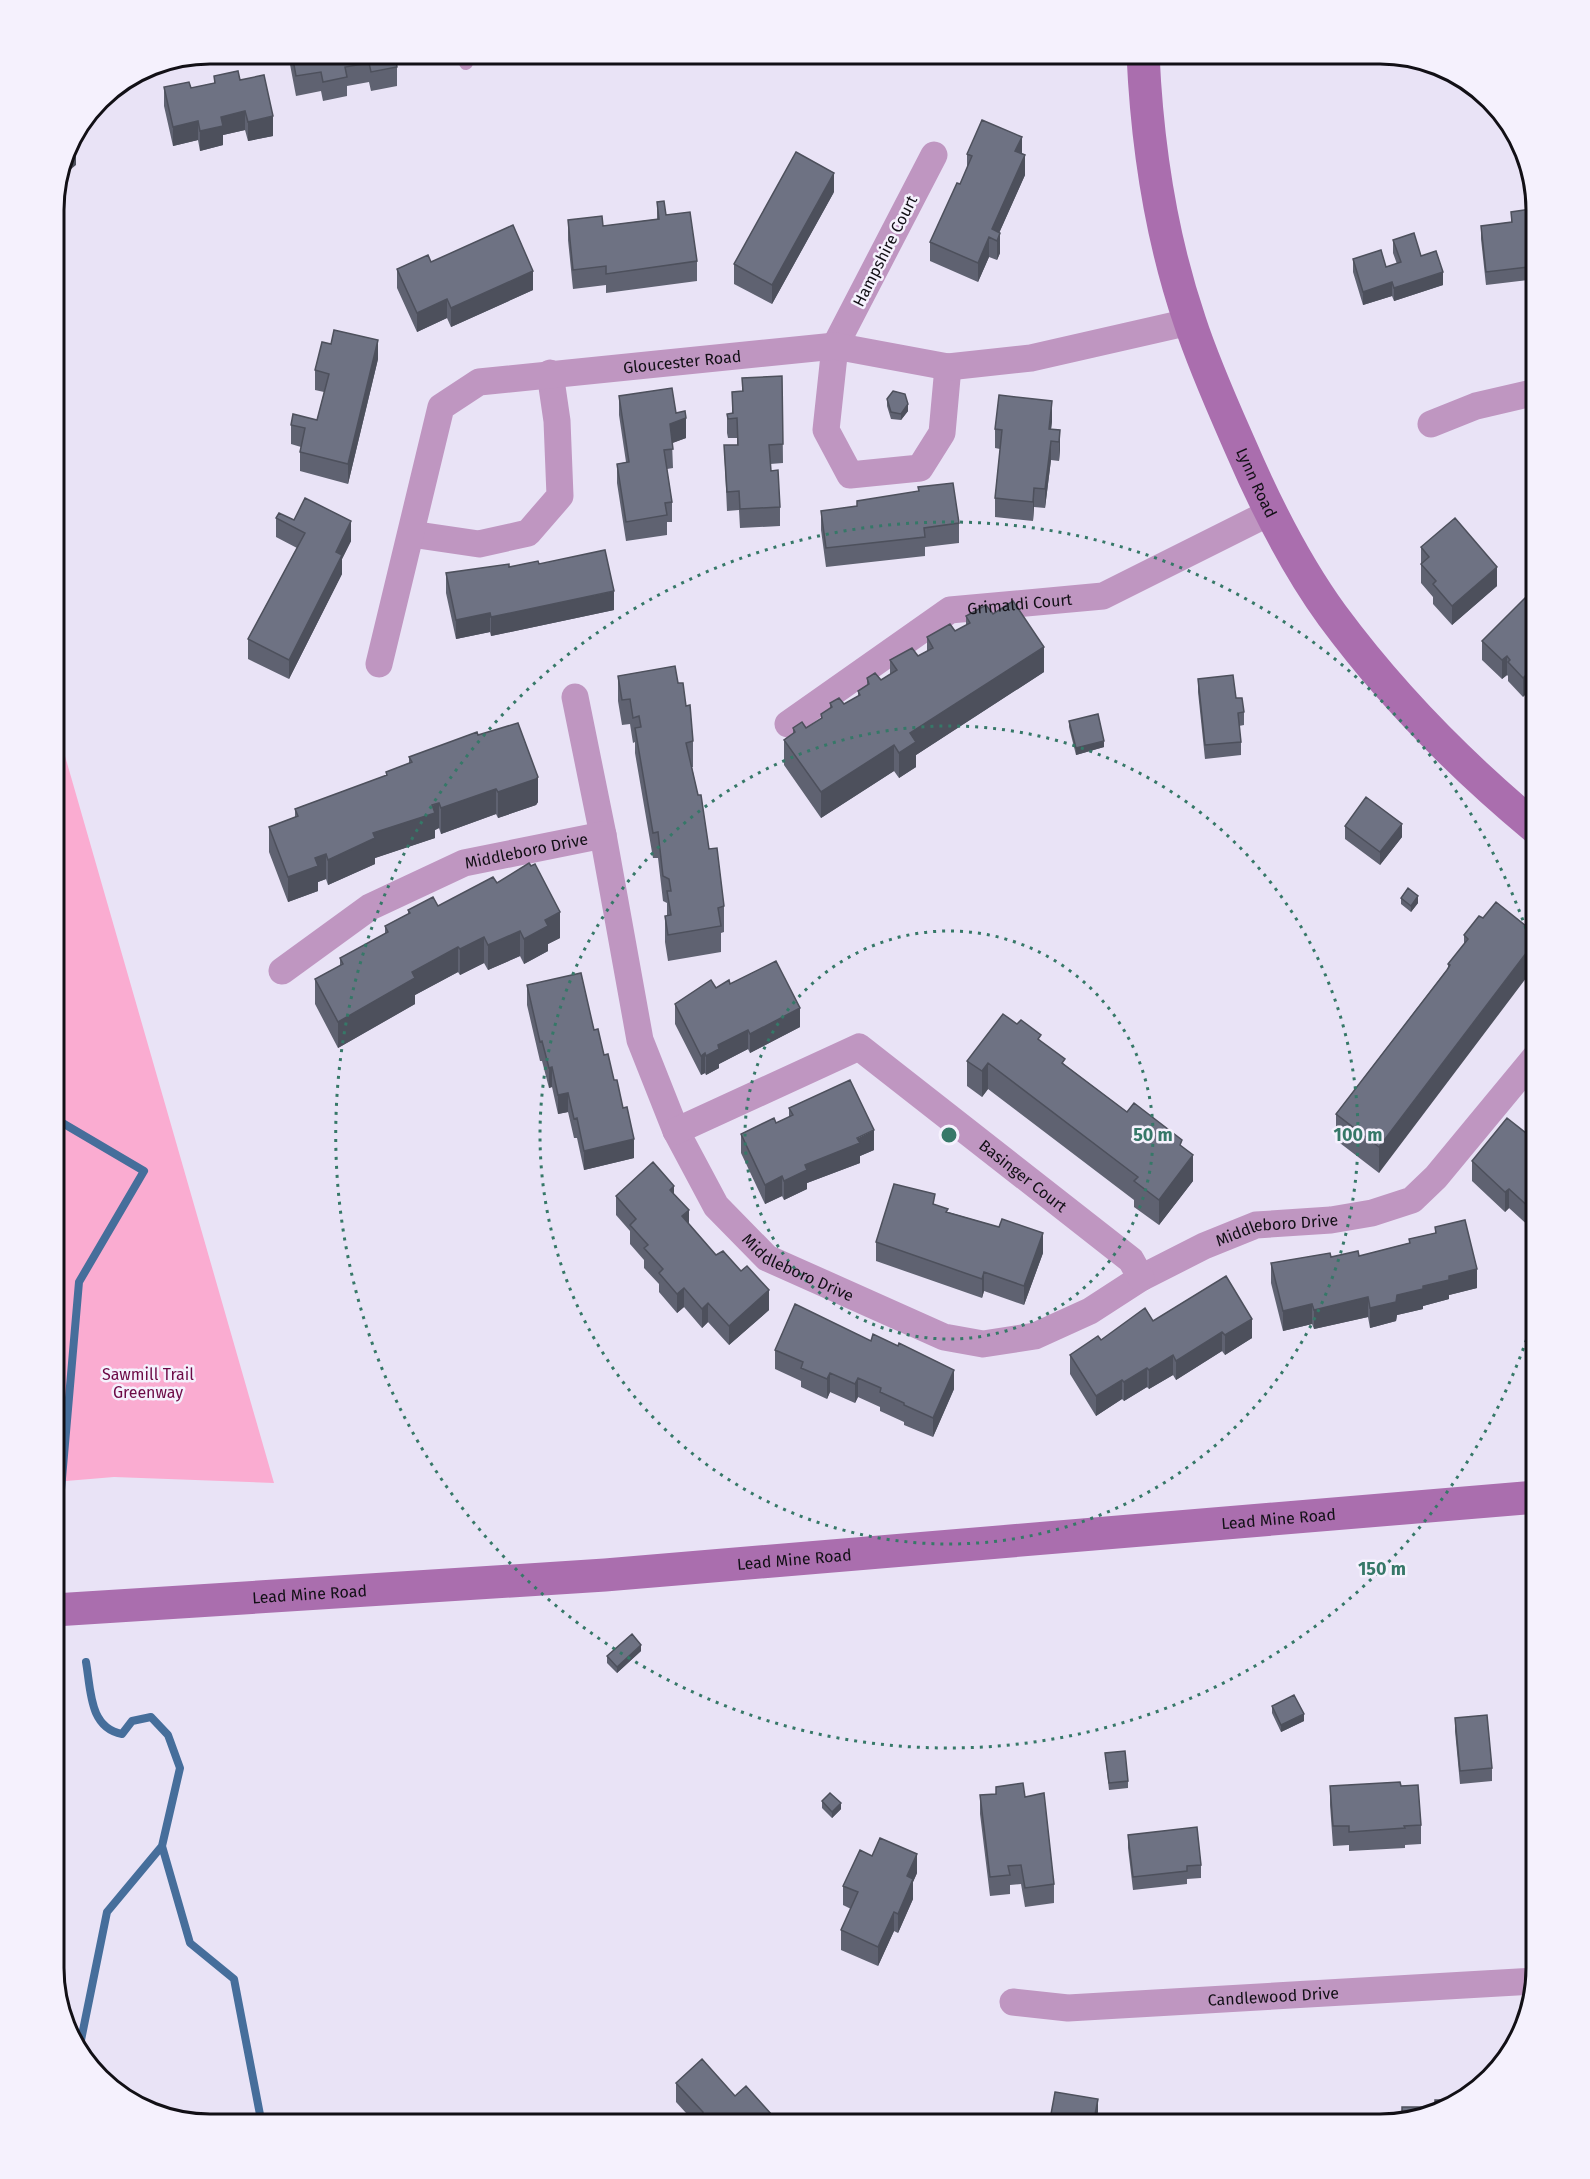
<svg xmlns="http://www.w3.org/2000/svg" width="1590" height="2179" font-family="'Fira Sans',sans-serif">
<style>
.green{fill:#faacd1}
.lines{fill:none;stroke-linecap:round;stroke-linejoin:round}
.stream{stroke:#466e9b;stroke-width:8}
.service{stroke:#bf96c1;stroke-width:14}
.minor{stroke:#bf96c1;stroke-width:27}
.secondary{stroke:#aa6eae;stroke-width:33}
.wall{fill:#5f6271}
.shaded-wall{fill:#4d505c}
.building{fill:#6e7283;stroke:#4d505c;stroke-width:1.5}
.ring{fill:none;stroke:#367868;stroke-width:3;stroke-dasharray:3 6}
.labels{text-anchor:middle;dominant-baseline:central;stroke-width:5;stroke-linejoin:round;paint-order:stroke}
.street-label{font-size:16px;fill:#121016;stroke:#f5f1fd}
.park-label{font-size:16px;fill:#6c0946;stroke:#f5f1fd}
.rim{fill:none;stroke:#121016;stroke-width:3}
.centre{fill:#367868;stroke:#f5f1fd;stroke-width:3}
.ring-label{font-size:18px;text-anchor:middle;font-weight:bold;fill:#367868;stroke:#f5f1fd;stroke-width:5;stroke-linejoin:round;paint-order:stroke}
</style>
<rect width="100%" height="100%" fill="#e9e3f6"/>
<path class="green" d="M54 721 63 749 274 1483 114 1477 54 1482Z"/>
<g class="lines">
<path class="stream" d="M54 1118 144 1171 79 1282 59 1513
M162 1846 190 1943 234 1979 262 2125
M79 2050 107 1912 162 1846 180 1768 168 1735 151 1717 132 1721 122 1734C89 1728 91 1690 86 1662"/>
<path class="service" d="M465 54 466 63"/>
<g class="minor">
<path d="M934 155 835 346 826 430 850 475 920 468 942 433 948 367"/>
<path d="M1431 424 1476 406 1536 392"/>
<path d="M411 534 479 544 528 533 560 496 557 421 550 373"/>
<path id="s1" d="M379 664 441 407 479 382 835 346 948 367 1031 358 1189 322"/>
<path d="M575 697 603 835"/>
<path id="s2" d="M788 724 950 610 1103 596 1269 513"/>
<path id="s3" d="M282 971 370 907 464 863 603 835 640 1040 676 1131 716 1206 767 1258 944 1337 983 1344 1035 1336 1090 1311 1141 1278 1204 1246 1256 1225 1331 1220 1372 1213 1412 1200 1436 1177 1536 1056"/>
<path id="s4" d="M676 1131 859 1047 1131 1260 1141 1278"/>
<path id="s5" d="M1013 2002 1068 2008 1533 1981"/>
</g>
<g class="secondary">
<path id="s6" d="M1143 54C1147 144 1161 237 1190 322 1204 365 1223 407 1241 448 1266 506 1295 564 1332 615 1391 695 1460 765 1536 828"/>
<path id="s7" d="M54 1610 605 1575 1536 1497"/>
</g>
</g>
<path class="wall" d="M288 54H395L397 67V86L371 91 369 82 347 86V96L323 101 321 91 296 96Z
M706 54H766V59L749 63 747 56 708 64Z
M1314 54H1346V57L1314 58Z
M214 76 240 80 273 136 248 141 245 130 223 135V145L200 151 198 140 173 146 164 106V87L191 88 214 83Z
M967 154H1022L1025 175 999 233 1000 253 997 260 989 257 978 282 930 261V242L960 184 967 168Z
M834 192 772 304 734 284V264Z
M657 202 666 215 697 261V281L606 293V285L573 289 568 240V220L603 226 657 219Z
M1511 212 1533 221H1536V279L1486 285 1481 239V226L1511 222Z
M1393 240 1421 256 1443 285 1394 301 1392 296 1363 305 1353 272V259L1386 267 1397 264 1393 253Z
M431 262 533 290 451 327 447 318 417 332 397 288V269Z
M378 359 348 484 300 471V452L301 447 291 444V425L317 420 324 392 315 390V370Z
M782 376 783 463 770 464 771 471 780 507V526L740 528 739 510 727 511 724 445H737V438H728L727 433V414L732 413V392L742 391V378Z
M619 396 676 413 686 438 672 443 673 468 667 469 672 502V522H667V535L626 541 617 483V464L626 462 619 415Z
M887 399 908 411 901 420 891 419 887 406Z
M1052 421 1051 429 1060 430V449L1059 461 1051 460 1045 508 1034 507 1033 521 995 517V498L1000 449 995 448V429Z
M1536 466V509H1529V496Z
M918 487 959 523V543L925 547V556L826 567 821 530V511L857 506V501L918 492Z
M276 518 294 520 351 541 342 559V574L289 679 248 659V639L297 548 276 537Z
M1421 547 1497 586 1452 625 1433 604V597L1421 583Z
M539 564 614 610 491 636 490 632 456 639 446 593V573Z
M1527 596 1523 697 1508 681V676L1507 675 1502 679 1482 660V641Z
M993 614 1044 672 916 755V767L899 778 894 771 821 818 784 765V740L793 734V728H806L821 719V714L830 709V703L844 704 858 696V691L867 685V678L881 680 890 674V660L918 656 927 651V637L955 631 966 625V616Z
M618 676 678 683 686 706 693 741V767H692L709 849 724 906V932L721 933V952L668 961 665 942V916H667V903L663 901 658 858H653L635 753V742L633 743 630 724 622 725 618 701Z
M1198 679 1236 698 1244 712V725L1239 726 1241 742V755L1205 759 1198 692Z
M1069 721 1104 747 1076 755 1069 727Z
M478 735 538 802 536 805 498 818 496 814 441 834 439 828 435 830V838L375 858V864L328 885 326 879 318 882V891L288 902 269 852V827L295 817V809L386 776V772L409 763V757Z
M1345 826 1402 837 1380 865 1345 839Z
M497 883 560 938 548 944V951L524 964 520 956 488 970 484 963 460 975 458 972 415 995V1004L338 1048 315 1004V979L340 966V958L385 934V926L408 914V910L438 906Z
M1401 898 1418 903 1411 912 1401 904Z
M1483 918 1379 1173 1336 1140V1114L1448 968V964L1464 944V935Z
M730 984 800 1027 750 1053 748 1049 719 1064V1068L706 1075 705 1073 701 1075 675 1024V1004L716 988Z
M527 985 594 1030 614 1080 634 1158 584 1170 577 1138H574L568 1112 558 1114 552 1087 549 1088 542 1061H540L527 1005Z
M1017 1024 1041 1041 1065 1065 1127 1112 1182 1147 1193 1181 1159 1225 1134 1207V1200L988 1089 982 1097 967 1086V1061Z
M789 1108 874 1150 860 1156V1163L807 1183V1189L784 1200 782 1196 765 1204 741 1153V1134L776 1123 789 1117Z
M1536 1141V1228L1533 1230 1509 1208 1505 1212 1472 1181V1161Z
M674 1194 689 1224 716 1255 769 1310 729 1345 708 1322 702 1328 684 1307 677 1313 659 1292V1284L644 1268V1260L630 1244V1231L616 1215V1196Z
M935 1205 948 1212 999 1227 1043 1253 1024 1305 984 1291 982 1298 876 1261V1242Z
M1435 1227 1477 1288 1449 1295V1299L1423 1306V1309L1397 1315 1396 1321 1370 1328 1368 1317 1314 1329 1312 1324 1283 1331 1271 1283V1263L1331 1257 1359 1256 1409 1243V1239L1435 1233Z
M1226 1276 1252 1338 1225 1355 1222 1351 1176 1380 1173 1375 1149 1389 1147 1387 1124 1401 1122 1399 1096 1416 1070 1374V1355L1101 1340 1153 1321Z
M775 1350 954 1389 933 1437 904 1425V1422L880 1411V1407L858 1397 855 1403 830 1392 827 1399 801 1387V1381L775 1369Z
M641 1651 617 1673 607 1663V1656Z
M1272 1706 1304 1721 1281 1732 1272 1713Z
M1455 1718 1492 1768V1781L1460 1784 1455 1731Z
M1105 1753 1128 1781V1788L1109 1790Z
M1330 1786H1401L1421 1825V1844L1405 1845V1848L1349 1851V1845L1333 1846 1330 1805Z
M996 1787 1025 1797 1054 1884V1903L1025 1907 1021 1884 1010 1885V1894L990 1896 980 1814V1795L996 1794Z
M822 1801 841 1809 832 1818 822 1808Z
M1128 1835 1201 1865V1878L1187 1879V1884L1133 1890 1128 1848Z
M917 1873 913 1882V1899L898 1933 894 1931 878 1966 841 1950V1930L851 1909 843 1905V1886Z
M676 2083 735 2096 781 2125H697L676 2102Z"/>
<path class="shaded-wall" d="M749 54H766V59L749 63Z
M245 111V130L223 135V145L200 151V131L221 117Z
M273 116V136L248 141V122Z
M198 121V140L173 146V127Z
M1022 137V157L1015 151Z
M76 152V165L60 178 65 161Z
M1025 155V175L996 240 992 229Z
M834 173V192L772 304V285Z
M1000 233V253L997 260V241Z
M989 237V257L978 282V263Z
M533 271V290L451 327V308Z
M1443 272V285L1394 301V288Z
M1392 282V296L1363 305V292Z
M447 299V318L417 332V313Z
M378 340V359L348 484V464Z
M1052 401V421L1049 448V429Z
M908 404V411L901 420V414Z
M686 418V438L670 444V424Z
M1060 430V449L1059 461V442Z
M1051 441V460L1045 508V489Z
M1034 488V507L1033 521V502Z
M351 521V541L342 559V574L289 679V660L336 552Z
M1497 567V586L1452 625V606Z
M614 591V610L491 636V617Z
M490 613V632L456 639V620Z
M1044 647V672L916 755V767L899 778V753L910 733Z
M1507 656V675L1502 679V660Z
M1536 665V685L1523 697V678Z
M1104 741V747L1076 755V748Z
M894 745V771L821 818V792Z
M538 777V802L536 805 498 818V792Z
M496 789V814L441 834V808Z
M439 803V828L435 830V838L375 858V864L328 885V860L373 833Z
M1402 824V837L1380 865V852Z
M326 854V879L318 882V891L288 902V877L315 858Z
M1418 896V903L1411 912V906Z
M560 912V938L548 944V951L524 964V939L545 920Z
M520 931V956L488 970V945Z
M484 937V963L460 975V949Z
M1536 940V965L1379 1173V1147Z
M458 947V972L415 995V1004L338 1048V1022L412 972Z
M800 1008V1027L750 1053V1034Z
M748 1030V1049L719 1064V1068L706 1075V1056L718 1045Z
M705 1053V1073L701 1075V1056Z
M988 1063V1089L982 1097V1071Z
M552 1067V1087L549 1088V1068Z
M568 1093V1112L558 1114V1095Z
M874 1130V1150L860 1156V1163L807 1183V1189L784 1200V1181L805 1165Z
M634 1139V1158L584 1170V1151Z
M1193 1155V1181L1159 1225V1200Z
M782 1176V1196L765 1204V1185Z
M674 1186V1206L670 1190Z
M1509 1189V1208L1505 1212V1192Z
M1536 1208V1228L1533 1230V1211Z
M689 1210V1229L682 1216Z
M1043 1233V1253L1024 1305V1286Z
M1477 1269V1288L1449 1295V1299L1423 1306V1309L1397 1315 1396 1321 1370 1328V1308L1397 1295 1449 1276Z
M984 1272V1291L982 1298V1279Z
M684 1288V1307L677 1313V1294Z
M769 1290V1310L729 1345V1326Z
M1368 1297V1317L1314 1329V1310Z
M708 1303V1322L702 1328V1309Z
M1312 1304V1324L1283 1331V1311Z
M1252 1319V1338L1225 1355V1335Z
M1222 1332V1351L1176 1380V1361Z
M1173 1355V1375L1149 1389V1370Z
M1147 1368V1387L1124 1401V1382Z
M954 1370V1389L933 1437V1418Z
M830 1373V1392L827 1399V1379Z
M858 1378V1397L855 1403V1384Z
M1122 1380V1399L1096 1416V1396Z
M641 1645V1651L617 1673V1667Z
M1304 1714V1721L1281 1732V1725Z
M841 1803V1809L832 1818V1812Z
M917 1854V1873L913 1882V1899L898 1933V1914L907 1876Z
M894 1912V1931L878 1966V1947Z
M1098 2099V2112L1095 2125H1093Z"/>
<path class="building" d="M292 54H395L397 67 371 72 369 63 345 67 347 77 323 82 321 72 296 76Z
M238 71 240 80 264 75 273 116 248 122 245 111 221 117 223 126 200 131 198 121 173 127 164 87 189 82 191 88 215 83 214 76Z
M982 120 1022 137 1015 151 1025 155 992 229 1000 233 997 241 989 237 978 263 930 242 957 183 960 184 972 156 967 154Z
M69 144 76 152 65 161Z
M796 152 834 173 772 285 734 264Z
M664 201 666 215 690 212 697 261 606 274V266L573 270 568 220 602 216 603 226 659 219 657 202Z
M1531 209 1533 221H1536V266L1486 272 1481 226 1512 222 1511 212Z
M513 225 533 271 451 308 447 299 417 313 397 269 428 255 431 262Z
M1414 233 1421 256 1436 251 1443 272 1394 288 1392 282 1363 292 1353 259 1381 250 1386 267 1401 262 1393 240Z
M334 330 378 340 348 464 300 452 305 428 291 425 293 414 317 420 329 374 315 370 322 342 331 344Z
M782 376 783 444 769 445 771 471 778 470 780 507 740 509 739 491 727 492 724 445H738L737 418 728 419 727 414 733 413 732 392 743 391 742 378Z
M672 388 676 413 685 411 686 418 670 424 673 449 664 450 672 502 665 503 667 515 626 522 617 464 629 462 619 396Z
M893 391 905 394 908 404 901 414 891 412 887 399Z
M999 395 1052 401 1049 429 1060 430 1059 442 1051 441 1045 489 1034 488 1033 502 995 498 1002 430 995 429Z
M1530 466H1536V496H1529Z
M953 483 959 523 924 528 925 537 826 548 821 511 857 506V501L919 491 918 487Z
M305 498 351 521 336 552 342 555 289 660 248 639 305 533 276 518 279 513 294 520Z
M1455 518 1497 567 1452 606 1433 584 1436 581 1421 564 1429 557 1421 547Z
M605 550 614 591 491 617 490 613 456 620 446 573 509 564V567L538 561 539 564Z
M1527 596 1536 604V665L1523 678 1508 662 1510 660 1507 656 1502 660 1482 641Z
M1013 601 1044 647 910 733 916 742 899 753 894 745 821 792 784 740 795 732 793 728 802 722 806 728 822 718 821 714 832 707 830 703 839 698 844 704 860 695 858 691 869 684 867 678 875 673 881 680 897 670 890 660 912 648 918 656 933 648 927 637 950 624 955 631 970 623 966 616 986 605 993 614Z
M675 666 678 683H683L686 706 690 705 693 741 686 743 698 795H701L709 849 717 848 724 906 718 908 721 926 668 935 665 916 671 915 667 891H671L669 879 663 876 658 832 653 833 635 728 641 727 639 716 633 718 630 699 622 700 618 676Z
M1233 675 1236 698H1242L1244 712 1238 713 1241 742 1205 745 1198 679Z
M1098 714 1104 741 1076 748 1069 721Z
M518 723 538 777 536 779 498 792 496 789 441 808 439 803 432 805 435 813 373 833 375 838 328 860 326 854 315 858 318 866 288 877 269 827 298 816 295 809 387 775 386 772 412 762 409 757 477 732 478 735Z
M1366 797 1402 824 1380 852 1345 826Z
M529 863 531 866 535 864 560 912 545 920 548 926 524 939 520 931 488 945 484 937 460 949 458 947 412 972 415 978 338 1022 315 979 343 964 340 958 388 932 385 926 410 913 408 910 433 897 438 906 493 877 497 883Z
M1408 888 1418 896 1411 906 1401 898Z
M1496 902 1536 934V940L1379 1147 1336 1114 1447 970 1450 965 1448 964 1468 939 1464 935 1479 916 1483 918Z
M776 961 800 1008 750 1034 748 1030 718 1045 719 1049 706 1056 705 1053 701 1056 675 1004 711 980 716 988 729 980 730 984Z
M581 973 594 1030 598 1029 604 1055 608 1054 614 1080H617L623 1108 627 1107 634 1139 584 1151 577 1118 574 1119 568 1093 558 1095 552 1067 549 1068 542 1041 540 1042 527 985Z
M1003 1014 1017 1024 1021 1020 1041 1035 1038 1039 1065 1059 1062 1063 1127 1112 1134 1103 1182 1140 1180 1145 1193 1155 1159 1200 1134 1181 1138 1177 988 1063 982 1071 967 1061Z
M850 1080 874 1130 857 1138 860 1143 805 1165 807 1170 784 1181 782 1176 765 1185 741 1134 774 1118 776 1123 793 1115 789 1108Z
M1507 1118 1536 1141V1209L1533 1211 1509 1189 1505 1192 1472 1161Z
M653 1162 674 1186 670 1190 689 1210 682 1216 716 1255 723 1251 741 1271 747 1266 769 1290 729 1326 708 1303 702 1309 684 1288 677 1294 659 1273 663 1269 644 1248 648 1245 630 1225 636 1219 616 1196Z
M894 1184 935 1194 933 1204 948 1209 946 1212 999 1227 1002 1219 1043 1233 1024 1286 984 1272 982 1279 876 1242Z
M1465 1220 1477 1269 1449 1276V1280L1423 1286V1289L1397 1295 1396 1302 1370 1308 1368 1297 1314 1310 1312 1304 1283 1311 1271 1263 1330 1253 1331 1257 1358 1251 1359 1256 1410 1243 1409 1239 1436 1233 1435 1227Z
M1226 1276 1252 1319 1225 1335 1222 1332 1176 1361 1173 1355 1149 1370 1147 1368 1124 1382 1122 1380 1096 1396 1070 1355 1098 1336 1101 1340 1145 1308 1153 1321Z
M795 1304 871 1341 873 1334 898 1346 899 1343 954 1370 933 1418 904 1405V1403L880 1392 881 1388 858 1378 855 1384 830 1373 827 1379 801 1368 803 1362 775 1350Z
M632 1634 641 1645 617 1667 607 1656Z
M1294 1695 1304 1714 1281 1725 1272 1706Z
M1487 1715 1492 1768 1460 1771 1455 1718Z
M1125 1751 1128 1781 1109 1783 1105 1753Z
M1400 1782 1401 1786 1418 1785 1421 1825 1404 1826 1405 1828 1349 1832V1826H1333L1330 1786Z
M1023 1783 1025 1797 1044 1793 1054 1884 1025 1888 1021 1865 1008 1866 1010 1875 990 1877 980 1795 996 1794V1787Z
M830 1793 841 1803 832 1812 822 1801Z
M1197 1827 1201 1865 1187 1866V1871L1133 1877 1128 1835Z
M880 1838 917 1854 907 1876 913 1879 898 1914 894 1912 878 1947 841 1930 858 1892 843 1886 860 1850 872 1856Z
M702 2059 735 2096 746 2086 781 2125H703V2112L676 2083Z
M1055 2092 1098 2099 1093 2125H1049Z
M1435 2100H1462L1458 2104 1402 2119V2107H1435Z
M947 2120 988 2125H946Z"/>
<g class="ring">
<circle cx="949" cy="1135" r="204"/>
<circle cx="949" cy="1135" r="409"/>
<path d="M1535 1314A613 613 0 1 1 1535 956"/>
</g>
<g class="labels">
<g class="street-label">
<text transform="translate(885 251) rotate(-63)">Hampshire Court</text>
<text stroke="none"><textPath href="#s1" startOffset="514">Gloucester Road</textPath></text>
<text stroke="none"><textPath href="#s6" startOffset="447">Lynn Road</textPath></text>
<text stroke="none"><textPath href="#s2" startOffset="268">Grimaldi Court</textPath></text>
<text stroke="none"><textPath href="#s3" startOffset="276">Middleboro Drive</textPath></text>
<text stroke="none"><textPath href="#s4" startOffset="410">Basinger Court</textPath></text>
<text stroke="none"><textPath href="#s3" startOffset="1372">Middleboro Drive</textPath></text>
<text stroke="none"><textPath href="#s3" startOffset="850">Middleboro Drive</textPath></text>
<text stroke="none"><textPath href="#s7" startOffset="1228">Lead Mine Road</textPath></text>
<text stroke="none"><textPath href="#s7" startOffset="742">Lead Mine Road</textPath></text>
<text stroke="none"><textPath href="#s7" startOffset="256">Lead Mine Road</textPath></text>
<text stroke="none"><textPath href="#s5" startOffset="261">Candlewood Drive</textPath></text>
</g>
<g class="park-label">
<text x="148" y="1374">Sawmill Trail<tspan x="148" dy="18">Greenway</tspan></text>
</g>
</g>
<path d="M0 0H1590V2179H0ZM210 64H1380A146 146 0 0 1 1526 210V1968A146 146 0 0 1 1380 2114H210A146 146 0 0 1 64 1968V210A146 146 0 0 1 210 64Z" fill="#f5f1fd" fill-rule="evenodd"/>
<path class="rim" d="M210 64H1380A146 146 0 0 1 1526 210V1968A146 146 0 0 1 1380 2114H210A146 146 0 0 1 64 1968V210A146 146 0 0 1 210 64Z"/>
<circle cx="949" cy="1135" r="9" class="centre"/>
<g class="ring-label">
<text x="1153" y="1141">50 m</text>
<text x="1358" y="1141">100 m</text>
<text x="1382" y="1575">150 m</text>
</g>
</svg>
